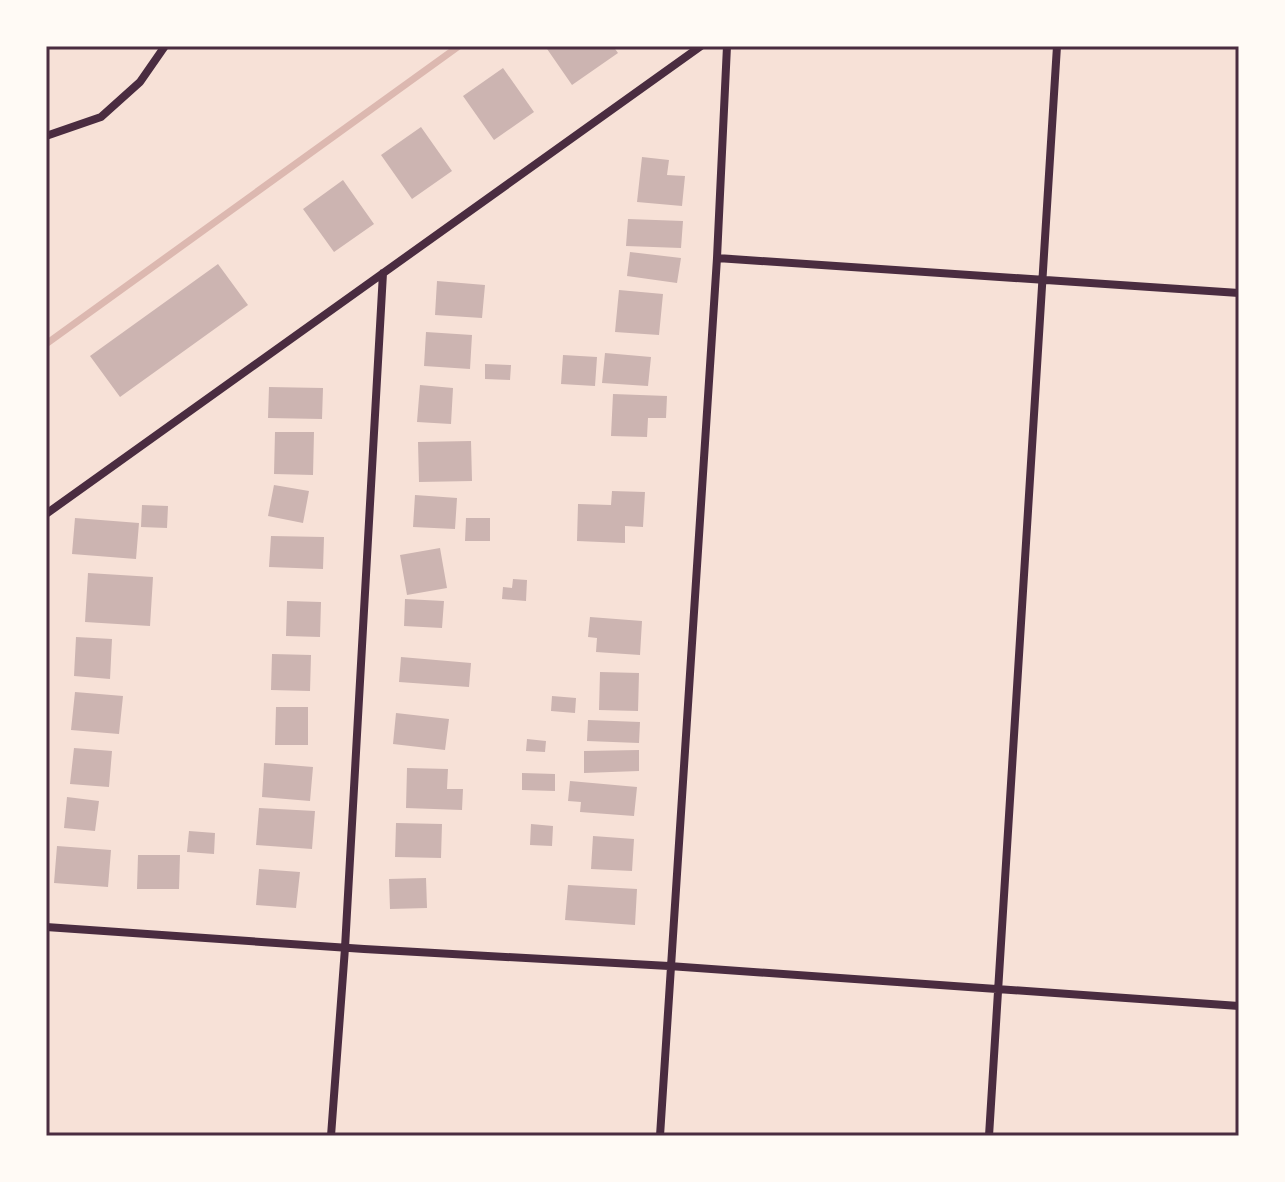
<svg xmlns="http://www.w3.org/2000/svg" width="1285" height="1182" font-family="Figtree,sans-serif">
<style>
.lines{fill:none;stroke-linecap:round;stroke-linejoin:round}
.stream{stroke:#dcb8b0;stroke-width:7}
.building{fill:#ccb4b1}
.minor{stroke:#4a2c40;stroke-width:8}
.neatline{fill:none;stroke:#4a2c40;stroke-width:3}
</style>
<rect width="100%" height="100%" fill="#f7e1d7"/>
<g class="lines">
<path class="stream" d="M46 344 459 46"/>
</g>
<path class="building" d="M545 46H613L618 53 572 85Z
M503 68 534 112 494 140 463 96Z
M421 127 452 171 412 199 381 155Z
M642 157 669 160 667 175 685 176 682 206 637 202Z
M343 180 374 224 334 252 303 209Z
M628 219 683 221 681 248 626 246Z
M630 252 681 258 677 283 627 276Z
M218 264 248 305 120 397 90 356Z
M437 281 485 285 482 318 435 315Z
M619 290 663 294 659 335 615 332Z
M426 332 472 335 470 369 424 366Z
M605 353 651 357 648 386 602 383Z
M563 355 597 357 595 386 561 384Z
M485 364 511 365 510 380 485 379Z
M420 385 453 388 451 424 417 422Z
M269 387 323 388 322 419 268 418Z
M613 394 667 396 666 418H648L647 437 611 436Z
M275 432H314L313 475 274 474Z
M471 441 472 481 419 482 418 442Z
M274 485 309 491 303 523 268 516Z
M612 491 645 492 643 527 625 526V543L577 541 578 504 611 505Z
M415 495 457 498 455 529 413 527Z
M142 505 168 506 167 528 141 527Z
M75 518 139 523 136 559 72 554Z
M466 518H490V541H465Z
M271 536 324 537 323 569 269 567Z
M440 548 447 588 407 595 400 555Z
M88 573 153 577 150 626 85 622Z
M513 579 527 580 526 601 502 599 503 587 512 588Z
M405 599 444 601 442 628 404 626Z
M287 601 321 602 320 637 286 636Z
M590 617 642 621 640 655 596 652 597 638 588 637Z
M76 637 112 639 110 679 74 676Z
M272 654 311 655 310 691 271 690Z
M401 657 471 663 469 687 399 682Z
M600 672 639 673 638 711 599 710Z
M75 692 123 696 119 734 71 730Z
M552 696 576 698 575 713 551 711Z
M276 707H308V745H275Z
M396 713 449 719 445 750 393 744Z
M588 720 640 722 639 743 587 741Z
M527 739 546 741 545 752 526 751Z
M74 748 112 751 109 787 70 784Z
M639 750V771L584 773V751Z
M264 763 313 767 310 801 262 797Z
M407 768 448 769 447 789H463L462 810 406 808Z
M522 773 555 774V791L522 790Z
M570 781 637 787 634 816 580 812 581 802 568 801Z
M67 797 99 801 95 831 64 828Z
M259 808 315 811 312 849 256 845Z
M396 823 442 824 441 858 395 857Z
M531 824 553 826 552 846 530 845Z
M189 831 215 833 214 854 187 852Z
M593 836 634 839 632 871 591 869Z
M57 846 111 850 108 887 54 883Z
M138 855H180L179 889H137Z
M259 869 300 872 296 908 256 905Z
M426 878 427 908 390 909 389 879Z
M568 885 637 889 635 925 565 920Z"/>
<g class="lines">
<path class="minor" d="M46 136 101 117 140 82 165 46
M717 258 1239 293
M46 514 701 46
M46 927 364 949 669 966 1239 1006
M331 1136 345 948 383 273
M660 1136 717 258 727 46
M989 1136 1057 46"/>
</g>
<rect width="1285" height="1182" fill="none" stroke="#fffaf5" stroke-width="96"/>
<rect x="48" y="48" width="1189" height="1086" class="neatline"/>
</svg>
